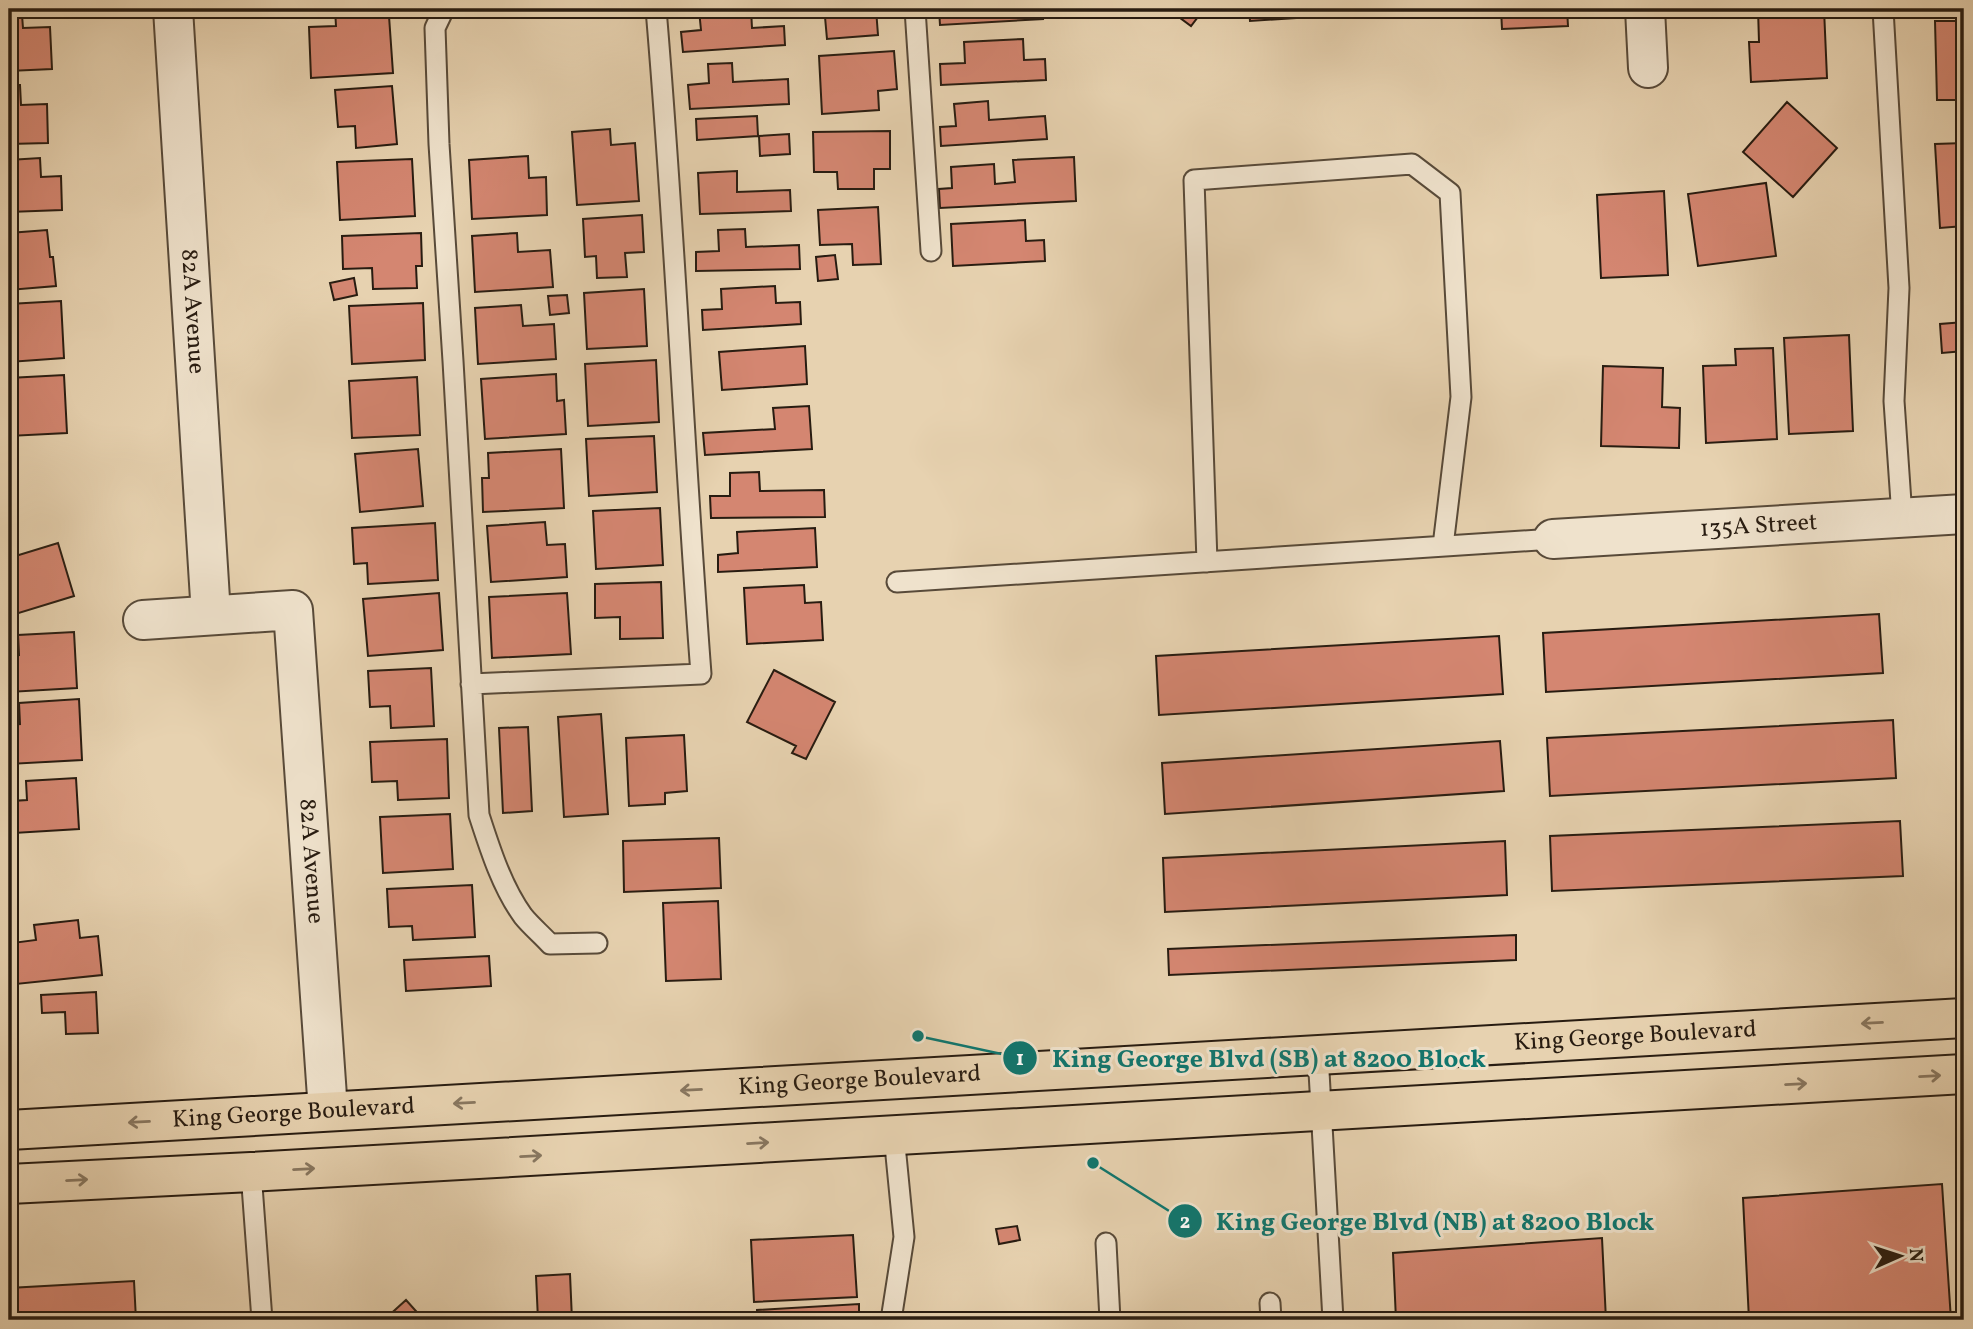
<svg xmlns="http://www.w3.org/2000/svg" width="1973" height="1329" font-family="Vollkorn,serif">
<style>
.building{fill:#d48671;stroke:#281c11;stroke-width:2}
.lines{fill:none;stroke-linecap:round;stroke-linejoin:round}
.service-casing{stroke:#584a39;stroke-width:23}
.minor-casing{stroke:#584a39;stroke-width:42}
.primary-casing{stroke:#281c11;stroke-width:42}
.service{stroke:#efe2cc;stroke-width:19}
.minor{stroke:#efe2cc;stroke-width:38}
.primary{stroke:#e7d2b0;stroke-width:38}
.oneway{stroke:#887760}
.labels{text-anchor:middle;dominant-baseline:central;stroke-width:6;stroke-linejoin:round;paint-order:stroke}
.street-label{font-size:24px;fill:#281c11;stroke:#efe2cc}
.leader{fill:none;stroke:#0f766e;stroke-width:2.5}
.callout-dot{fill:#0f766e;stroke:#efe2cc;stroke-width:2.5}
.mark-label{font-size:21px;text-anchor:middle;font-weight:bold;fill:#fff}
.callout-label{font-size:26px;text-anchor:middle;font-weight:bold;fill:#0f766e;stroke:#efe2cc;stroke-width:6;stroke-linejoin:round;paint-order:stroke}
</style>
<rect width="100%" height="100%" fill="#e7d2b0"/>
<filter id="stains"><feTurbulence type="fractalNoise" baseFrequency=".00286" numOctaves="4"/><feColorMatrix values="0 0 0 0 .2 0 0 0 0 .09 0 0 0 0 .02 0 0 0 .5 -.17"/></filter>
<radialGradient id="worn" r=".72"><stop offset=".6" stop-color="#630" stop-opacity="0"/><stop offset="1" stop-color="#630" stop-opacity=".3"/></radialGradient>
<path class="building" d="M335 9H349L350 18 389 16 393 73 311 78 309 27 336 26Z
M716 9H751L752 28 784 26 785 45 683 52 681 32 701 30 699 10Z
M810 9H876L878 35 827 39 825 17 811 18Z
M939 9H1042L1043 19 940 25Z
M1168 9H1204L1191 26Z
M1249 9H1325L1326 16 1250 21Z
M1501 9H1567L1568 26 1502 29Z
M1758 9H1824L1827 78 1751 82 1749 42H1759Z
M9 15H22L23 28 50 27 52 69 9 71Z
M1935 21H1964V100H1937Z
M1023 39 1024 60 1045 59 1046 80 941 85 940 64 965 63 964 42Z
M894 51 897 89 878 91 879 110 822 114 819 56Z
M732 63 733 82 788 79 789 104 690 109 688 85 709 83 708 64Z
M9 85H20L21 105 47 104 48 143 9 144Z
M392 86 397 144 356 148 355 126 338 127 335 90Z
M988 101 989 120 1045 116 1047 139 941 146 940 127 956 126 954 104Z
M1787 102 1837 148 1793 197 1743 152Z
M757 116 758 136 697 140 696 119Z
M610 129 611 145 635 143 639 201 577 205 572 132Z
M890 131V169H874V189H838L837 172H814L813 132Z
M789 134 790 154 760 156 759 136Z
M1964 143V226L1940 228 1935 144Z
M528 156 529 178 546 177 547 215 472 219 469 160Z
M1074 157 1076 201 940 208 939 189 952 188 951 167 994 164 995 184 1015 182 1013 160Z
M40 158 41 177 61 176 62 210 9 212V160Z
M412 159 415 216 340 220 337 162Z
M737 171V192L790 190 791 211 700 214 698 173Z
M1766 183 1776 256 1698 266 1688 194Z
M1664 191 1668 275 1601 278 1597 195Z
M878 207 881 264 853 265 852 244 820 245 818 210Z
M642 215 644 252 625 253 627 277 597 278 596 256 585 257 583 219Z
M1025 220 1026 241 1044 240 1045 261 953 266 951 224Z
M745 229 746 247 799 245 800 269 696 271V252L719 251 718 230Z
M47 230 50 257H53L56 286 9 290V233Z
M421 233 422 266H416L417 288 373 289 372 268 343 269 342 236Z
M517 233 518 252 550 250 553 287 475 292 472 236Z
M1964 241V314L1959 242Z
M835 255 838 279 818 281 816 257Z
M354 278 357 295 334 300 330 283Z
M775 286 776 303 800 302 801 324 703 330 702 310 722 309 721 289Z
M644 289 647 346 587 349 584 293Z
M567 295 569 313 550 315 548 296Z
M61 301 64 358 9 362V304Z
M423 303 425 360 352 364 349 306Z
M521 305 523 326 554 324 556 359 478 364 475 308Z
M1964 322V351L1942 353 1940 324Z
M1849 335 1853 431 1789 434 1784 338Z
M805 346 807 384 722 390 719 352Z
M1773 348 1777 439 1706 443 1703 366 1736 365 1735 349Z
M656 360 659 422 588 426 585 364Z
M1603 366 1663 368 1662 407 1680 408 1679 448 1601 446Z
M556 374 557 401 564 400 566 434 485 439 481 379Z
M64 375 67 433 9 436V378Z
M417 377 420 435 352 438 349 381Z
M809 406 812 449 705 455 703 433 775 429 773 408Z
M654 436 657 492 589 496 586 439Z
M418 449 423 506 360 512 355 454Z
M561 449 564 508 483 512 482 478H489L488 453Z
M759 472 760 491 824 490 825 517 711 518 710 496H730V473Z
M660 508 663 565 596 569 593 511Z
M545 522 547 545 565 544 567 577 491 582 487 526Z
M435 523 438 580 368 584 367 563 354 564 352 528Z
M815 528 817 567 718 572V555L738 553 737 532Z
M58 543 74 596 9 616V558Z
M661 582 663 638 620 639V617L595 618V584Z
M804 585 805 603 821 602 823 640 747 644 744 588Z
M439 593 443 650 368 656 363 599Z
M567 593 571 654 492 658 489 597Z
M1959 598H1964V657H1960Z
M1879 614 1883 673 1546 692 1543 633Z
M74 632 77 688 9 692V656L19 655 18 635Z
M1499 636 1503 694 1159 715 1156 656Z
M431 668 434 726 391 728 390 706 370 707 368 671Z
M774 670 835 702 806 759 792 753 796 746 747 722Z
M79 699 82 760 9 764V725L20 724 19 703Z
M601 714 608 814 564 817 558 717Z
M1893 720 1896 778 1550 796 1547 738Z
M528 727 532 811 503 813 499 728Z
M684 735 687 791 665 793V804L629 806 626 738Z
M447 739 449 798 398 800 397 781 372 782 370 742Z
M1500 741 1504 791 1165 814 1162 763Z
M76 778 79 829 14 833 12 801 27 800 26 781Z
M450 814 453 869 383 873 380 817Z
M1900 821 1903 876 1552 891 1550 836Z
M719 838 721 888 624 892 623 841Z
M1505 841 1507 895 1165 912 1163 858Z
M472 885 475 937 413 940 412 926 389 927 387 889Z
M718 901 721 979 666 981 663 903Z
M78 920 80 938 98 936 102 975 16 984 12 943 36 940 34 925Z
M1516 935V960L1169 975 1168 949Z
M489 956 491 986 406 991 404 960Z
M96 992 98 1033 66 1034 65 1012 42 1013 41 995Z
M1942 1184 1951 1320H1749L1743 1198Z
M1017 1226 1020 1240 999 1244 996 1229Z
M853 1235 857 1297 754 1302 751 1240Z
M1602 1238 1606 1320H1396L1393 1253Z
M570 1274 572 1320H538L536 1276Z
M134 1281 136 1320H9V1288Z
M406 1300 424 1320H385V1319Z
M859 1304V1320H757V1310Z"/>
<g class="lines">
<g class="service-casing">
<path id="service" d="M444 9 435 28 439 144 453 361 479 815C490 849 502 887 523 916 531 926 542 935 550 944L597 943
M915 9 931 251
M1883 9 1899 288 1894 401 1902 517
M1207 562 1194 180 1412 164 1450 193 1461 397 1443 546
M897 582 1553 539
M471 684 701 674C684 452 675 230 656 9
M1318 1054 1333 1320
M251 1172 262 1320
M1106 1243 1110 1320
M1270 1303 1271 1320
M891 1320 904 1237 894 1135"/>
</g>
<g class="minor-casing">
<g id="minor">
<path id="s1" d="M173 9 211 615"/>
<path d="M1645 9 1648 68"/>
<path id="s2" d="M1553 539 1964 514"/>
<path id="s3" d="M143 620 293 610 328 1111"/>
</g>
</g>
<g class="primary-casing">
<g id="primary">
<path id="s4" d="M9 1130 1964 1018"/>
<path d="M9 1184 251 1172 1964 1074"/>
</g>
</g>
<use href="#service" class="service"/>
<use href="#minor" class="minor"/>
<use href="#primary" class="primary"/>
</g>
<defs><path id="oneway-shaft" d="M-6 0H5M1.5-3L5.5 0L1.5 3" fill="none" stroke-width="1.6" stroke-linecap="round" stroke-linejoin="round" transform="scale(1.75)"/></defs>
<g class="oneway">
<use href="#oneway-shaft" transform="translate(1872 1023) rotate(177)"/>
<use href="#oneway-shaft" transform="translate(1930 1076) rotate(-3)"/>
<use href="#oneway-shaft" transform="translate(1796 1084) rotate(-3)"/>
<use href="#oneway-shaft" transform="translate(691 1090) rotate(177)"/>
<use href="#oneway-shaft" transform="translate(464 1103) rotate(177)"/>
<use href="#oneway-shaft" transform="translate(139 1122) rotate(177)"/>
<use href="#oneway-shaft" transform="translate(758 1143) rotate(-3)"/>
<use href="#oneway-shaft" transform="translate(531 1156) rotate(-3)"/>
<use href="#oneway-shaft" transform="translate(304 1169) rotate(-3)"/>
<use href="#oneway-shaft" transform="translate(77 1180) rotate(-3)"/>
</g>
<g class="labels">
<g class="street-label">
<text stroke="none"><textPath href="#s1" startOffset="303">82A Avenue</textPath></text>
<text stroke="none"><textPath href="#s2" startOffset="206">135A Street</textPath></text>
<text stroke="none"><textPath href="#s3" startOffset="402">82A Avenue</textPath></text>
<text stroke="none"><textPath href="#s4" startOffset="1629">King George Boulevard</textPath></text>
<text stroke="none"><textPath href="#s4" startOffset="852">King George Boulevard</textPath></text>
<text stroke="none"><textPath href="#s4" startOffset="285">King George Boulevard</textPath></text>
</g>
</g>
<path class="leader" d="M918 1036L1020 1058M1093 1163L1185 1221"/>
<g class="callout-dot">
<circle cx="918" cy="1036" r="7"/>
<circle cx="1093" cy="1163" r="7"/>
<circle cx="1020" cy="1058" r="18"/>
<circle cx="1185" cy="1221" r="18"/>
</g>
<g class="mark-label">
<text x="1020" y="1065">1</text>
<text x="1185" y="1228">2</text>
</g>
<g class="callout-label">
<text x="1269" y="1067">King George Blvd (SB) at 8200 Block</text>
<text x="1435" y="1230">King George Blvd (NB) at 8200 Block</text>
</g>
<rect width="1973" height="1329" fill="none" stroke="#e7d2b0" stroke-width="35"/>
<rect x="10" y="10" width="1952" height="1308" fill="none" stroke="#281c11" stroke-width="3.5"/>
<rect x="18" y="18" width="1938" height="1294" fill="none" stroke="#281c11" stroke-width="2"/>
<g transform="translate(1900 1256) rotate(87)" stroke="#efe2cc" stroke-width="5" paint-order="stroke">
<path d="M0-5L12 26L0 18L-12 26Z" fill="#281c11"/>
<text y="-10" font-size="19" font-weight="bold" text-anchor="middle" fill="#281c11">N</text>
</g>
<rect width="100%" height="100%" filter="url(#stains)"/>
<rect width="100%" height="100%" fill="url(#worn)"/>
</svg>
